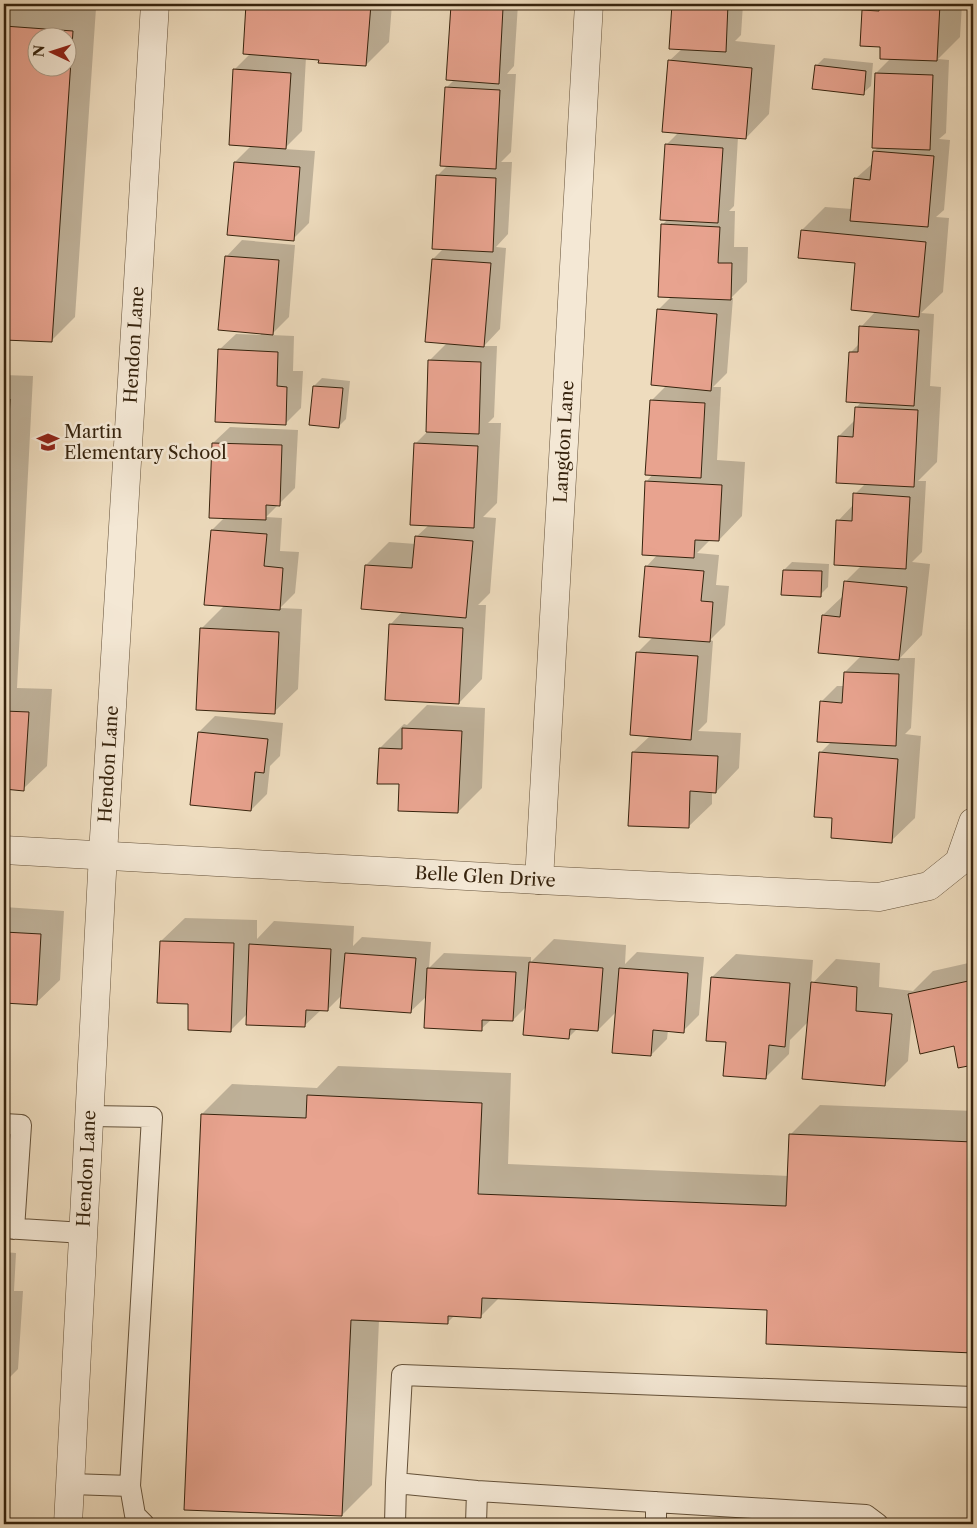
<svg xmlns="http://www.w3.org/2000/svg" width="977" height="1528" font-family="'Libre Caslon Text',serif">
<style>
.shadow{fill:#0003;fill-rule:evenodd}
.building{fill:#e8a38f;stroke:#36230d;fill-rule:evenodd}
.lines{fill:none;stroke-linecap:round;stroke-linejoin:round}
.service-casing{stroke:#645139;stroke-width:22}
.minor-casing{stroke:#645139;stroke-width:29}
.service{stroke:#f4e8d5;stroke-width:20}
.minor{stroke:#f4e8d5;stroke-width:28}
.labels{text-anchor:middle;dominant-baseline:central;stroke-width:5;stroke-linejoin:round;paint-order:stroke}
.street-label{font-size:18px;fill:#36230d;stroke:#f4e8d5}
.poi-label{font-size:18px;fill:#36230d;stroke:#f4e8d5;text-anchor:start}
</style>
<rect width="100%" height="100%" fill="#eedcbe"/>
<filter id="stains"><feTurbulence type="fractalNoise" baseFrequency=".004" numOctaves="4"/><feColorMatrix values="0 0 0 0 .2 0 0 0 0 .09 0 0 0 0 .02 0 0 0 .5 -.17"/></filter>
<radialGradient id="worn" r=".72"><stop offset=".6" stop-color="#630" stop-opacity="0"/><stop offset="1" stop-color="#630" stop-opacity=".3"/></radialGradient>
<path class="shadow" d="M4 4H39L96 8 75 317 51 341 4 338ZM38 38H68V68H38Z
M248 4H392L389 42 366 65 306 57 302 131 284 149 315 151 309 223 293 239 235 162 252 145 234 70 250 54 244 53Z
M454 4H518L514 66 507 74H516L511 152 501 162H512L508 234 496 247 506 248 500 329 484 346H497L494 417 488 423H501L497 503 483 517 496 518 490 593 478 605H486L482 679 459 703 390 625 403 611 366 565 389 542 416 544V537L429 525 415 444 427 432 429 361 447 343 433 259 444 248 437 176 448 165 446 88 454 80 452 6Z
M673 4H743L741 35 735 41 775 45 769 114 746 138 738 137 734 206 729 211H735L734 247H748L747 282 731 298H733L727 373 713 387H721L717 460 745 462 742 516 719 540 711 539 697 553 719 555 716 585 729 586 725 625 710 640 713 641 707 722 698 731 741 733 739 768 716 792 712 791V804L688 827 633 752 650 736 637 653 653 637 646 567 658 554 647 481 653 474 651 401 666 386 652 384 659 309 672 296 662 225 668 219 666 145 679 132 669 61 682 49 671 48Z
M871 4H962L960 37 938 59 949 60 946 133 939 139 950 140 944 210 936 217 949 218 943 292 921 313 934 314 930 386 941 387 937 462 918 481H926L922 552 912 562 930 564 922 635 900 658H915L911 728 905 734 921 736 915 818 891 841 834 817 820 753 831 742 821 702 837 686H844L845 672 862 655 823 615 844 595 845 582 861 566 838 521 854 504 855 494 866 483 837 482 839 436 856 419V408L862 401 850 353 860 343 861 327 876 311 857 262 802 230 825 207 852 209 855 179 873 163 874 151 879 147 876 73 891 58 881 46 864 11Z
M824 58 873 63 871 86 863 93 816 66Z
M242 240 295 245 289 317 271 335 294 336 293 371H303L301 408 285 424 219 350 236 334 261 335 226 257Z
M4 375 33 376 17 688 52 689 47 766 23 789 4 788Z
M322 378 350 381 346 419 338 427 314 386Z
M230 427 298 430 295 488 266 517 282 518 280 551 299 552 295 593 280 608 302 609 298 689 274 712 202 628 225 605 212 530 225 517 213 443Z
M792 562 829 564 828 587 820 595 784 570Z
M427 705 485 708 482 788 458 812 400 783 380 748 404 724 407 725Z
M215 716 283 723 280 756 270 766 267 794 251 810 199 732Z
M4 907 64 911 60 980 36 1003 4 1001Z
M185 918 257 920V939L274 921 354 926 353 946 362 937 431 942 429 968 444 953 531 957V962L554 939 626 945 625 964 637 952 704 957 699 1015 683 1031 668 1030 667 1039 651 1055 617 1011 598 1030 578 1028 568 1038 527 1006 513 1020 492 1019 481 1029 427 996 410 1012 342 995 327 1010H321L304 1026 248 1013 230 1031 190 1003 161 941Z
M736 954 813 960 811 985 836 959 880 963 879 987 913 991 933 971 973 962V1063L959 1066 955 1045 912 1014 908 1061 884 1085 809 1021 790 1040 789 1054 765 1078 727 1041 712 977Z
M338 1066 511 1073 508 1164 789 1176 790 1135 820 1105 973 1111V1351L767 1343 768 1309 500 1297 481 1316 455 1315 447 1323 379 1320 372 1485 342 1515 202 1114 232 1084 317 1088Z
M4 1252 16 1253 14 1291H23L18 1369 9 1378 5 1436 4 1438Z"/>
<path class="building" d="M246 4H371L366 66 318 63 319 60 243 54Z
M672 4H728L726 52 669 49Z
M880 4H940L937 61 880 59V47L860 46 862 10 879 11Z
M451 5 503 8 499 84 446 80Z
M4 26 73 31 52 342 4 340ZM38 38H68V68H38Z
M668 60 752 68 746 139 662 132Z
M815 65 866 71 864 95 812 89Z
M233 69 291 73 286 149 229 145Z
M875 73 933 75 930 150 872 148Z
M445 87 500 90 496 169 440 166Z
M665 144 723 148 718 223 660 220Z
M873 151 934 156 928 227 850 221 854 178 870 180Z
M234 162 300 167 294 241 227 235Z
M436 175 496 178 493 252 432 249Z
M661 224 720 227 718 263H732L731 300 658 297Z
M801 230 926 242 919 317 851 310 855 263 798 258Z
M225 256 279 260 273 335 218 330Z
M432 259 491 263 484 347 425 342Z
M657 309 717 314 711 391 651 385Z
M859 326 919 330 914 406 846 402 849 352H858Z
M218 349 278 352 277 386 287 387 286 425 215 422Z
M428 360 481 362 479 434 426 432Z
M313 386 343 388 339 428 309 425Z
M4 399H10L4 516Z
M650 400 705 403 701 478 645 475Z
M855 407 918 410 914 487 836 483 838 436 853 437Z
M212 443 282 445 280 506 266 505V520L209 518Z
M414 443 478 446 474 528 410 525Z
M645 481 722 485 719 541 695 540 694 558 642 555Z
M853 493 910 497 906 569 834 565 836 520 852 521Z
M211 530 267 534 264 566 283 568 280 610 204 605Z
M415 536 473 541 466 618 361 609 365 565 412 568Z
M645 566 704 571 701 601 713 602 710 642 639 637Z
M783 570 822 571 821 597 781 595Z
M844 581 907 587 899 660 818 653 822 615 840 617Z
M389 624 463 628 459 704 385 700Z
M200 628 279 632 275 714 196 710Z
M636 652 698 656 691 740 630 735Z
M844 672 899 674 896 746 817 742 820 701 842 703Z
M4 711 29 712 24 791 4 789Z
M402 728 462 731 458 813 398 811 399 784H377L379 748 402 749Z
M198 732 268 739 264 773 255 772 251 811 190 805Z
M632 752 718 756 716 793 690 791 689 828 628 826Z
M819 752 898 759 892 843 831 838 832 818 814 817Z
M4 932 41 934 37 1005 4 1003Z
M160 941 234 943 231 1032 188 1030V1004L157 1003Z
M249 944 331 949 328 1011 306 1010 305 1027 246 1025Z
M345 953 416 958 411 1013 340 1008Z
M529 962 603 968 598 1031 570 1029 569 1039 523 1035Z
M427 968 516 972 513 1021 482 1020V1031L424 1028Z
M619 968 688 973 684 1033 653 1030 651 1056 612 1053Z
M711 977 790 983 785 1047 769 1045 766 1079 723 1076 726 1042 706 1041Z
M973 980V1065L958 1068 954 1046 920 1054 908 994Z
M811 982 857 987 856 1011 892 1014 885 1086 802 1079Z
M307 1095 482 1103 478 1194 786 1206 789 1134 973 1142V1353L766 1344 767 1310 482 1298 481 1318 448 1316V1324L351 1320 342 1516 184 1510 201 1114 306 1118Z"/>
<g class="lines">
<g class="service-casing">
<path id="service" d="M90 1116 152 1117 130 1486 135 1515 144 1524
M4 1124 21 1125 14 1229
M4 1228 84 1233
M396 1483 402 1375 973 1397
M71 1484 130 1486
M395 1524 396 1483 477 1491 866 1515 878 1524
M476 1524 477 1491
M656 1524V1502"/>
</g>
<g class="minor-casing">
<g id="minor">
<path id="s1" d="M4 850 539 880 879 897 929 886 959 862 973 822"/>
<path id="s2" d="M539 880 589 4"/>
<path id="s3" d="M68 1524 103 854 155 4"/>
</g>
</g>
<use href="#service" class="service"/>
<use href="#minor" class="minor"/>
</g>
<defs>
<g id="school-bare" transform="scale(1.725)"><path d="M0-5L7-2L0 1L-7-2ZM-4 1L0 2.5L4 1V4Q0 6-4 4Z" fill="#8f2418" stroke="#f4e8d5" stroke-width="2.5" paint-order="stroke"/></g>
</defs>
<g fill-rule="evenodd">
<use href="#school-bare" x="48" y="442"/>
</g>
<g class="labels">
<g class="street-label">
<text stroke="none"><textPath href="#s3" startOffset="1181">Hendon Lane</textPath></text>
<text stroke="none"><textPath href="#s2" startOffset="439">Langdon Lane</textPath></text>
<text stroke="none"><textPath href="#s3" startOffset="761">Hendon Lane</textPath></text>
<text stroke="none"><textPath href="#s1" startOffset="482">Belle Glen Drive</textPath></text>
<text stroke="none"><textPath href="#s3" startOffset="356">Hendon Lane</textPath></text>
</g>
<g class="poi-label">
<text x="64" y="432">Martin<tspan x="64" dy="21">Elementary School</tspan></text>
</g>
</g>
<rect width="977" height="1528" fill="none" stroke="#eedcbe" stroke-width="20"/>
<rect x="5" y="5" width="967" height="1518" fill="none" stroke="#36230d" stroke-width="2.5"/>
<rect x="10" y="10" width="957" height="1508" fill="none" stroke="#36230d"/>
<g transform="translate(52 52) rotate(274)"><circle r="24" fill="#f4e8d5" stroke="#a89985"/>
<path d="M0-4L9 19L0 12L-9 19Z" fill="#8f2418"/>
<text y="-8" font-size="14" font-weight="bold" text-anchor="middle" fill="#36230d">N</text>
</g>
<rect width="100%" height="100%" filter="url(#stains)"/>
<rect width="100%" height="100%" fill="url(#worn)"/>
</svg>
